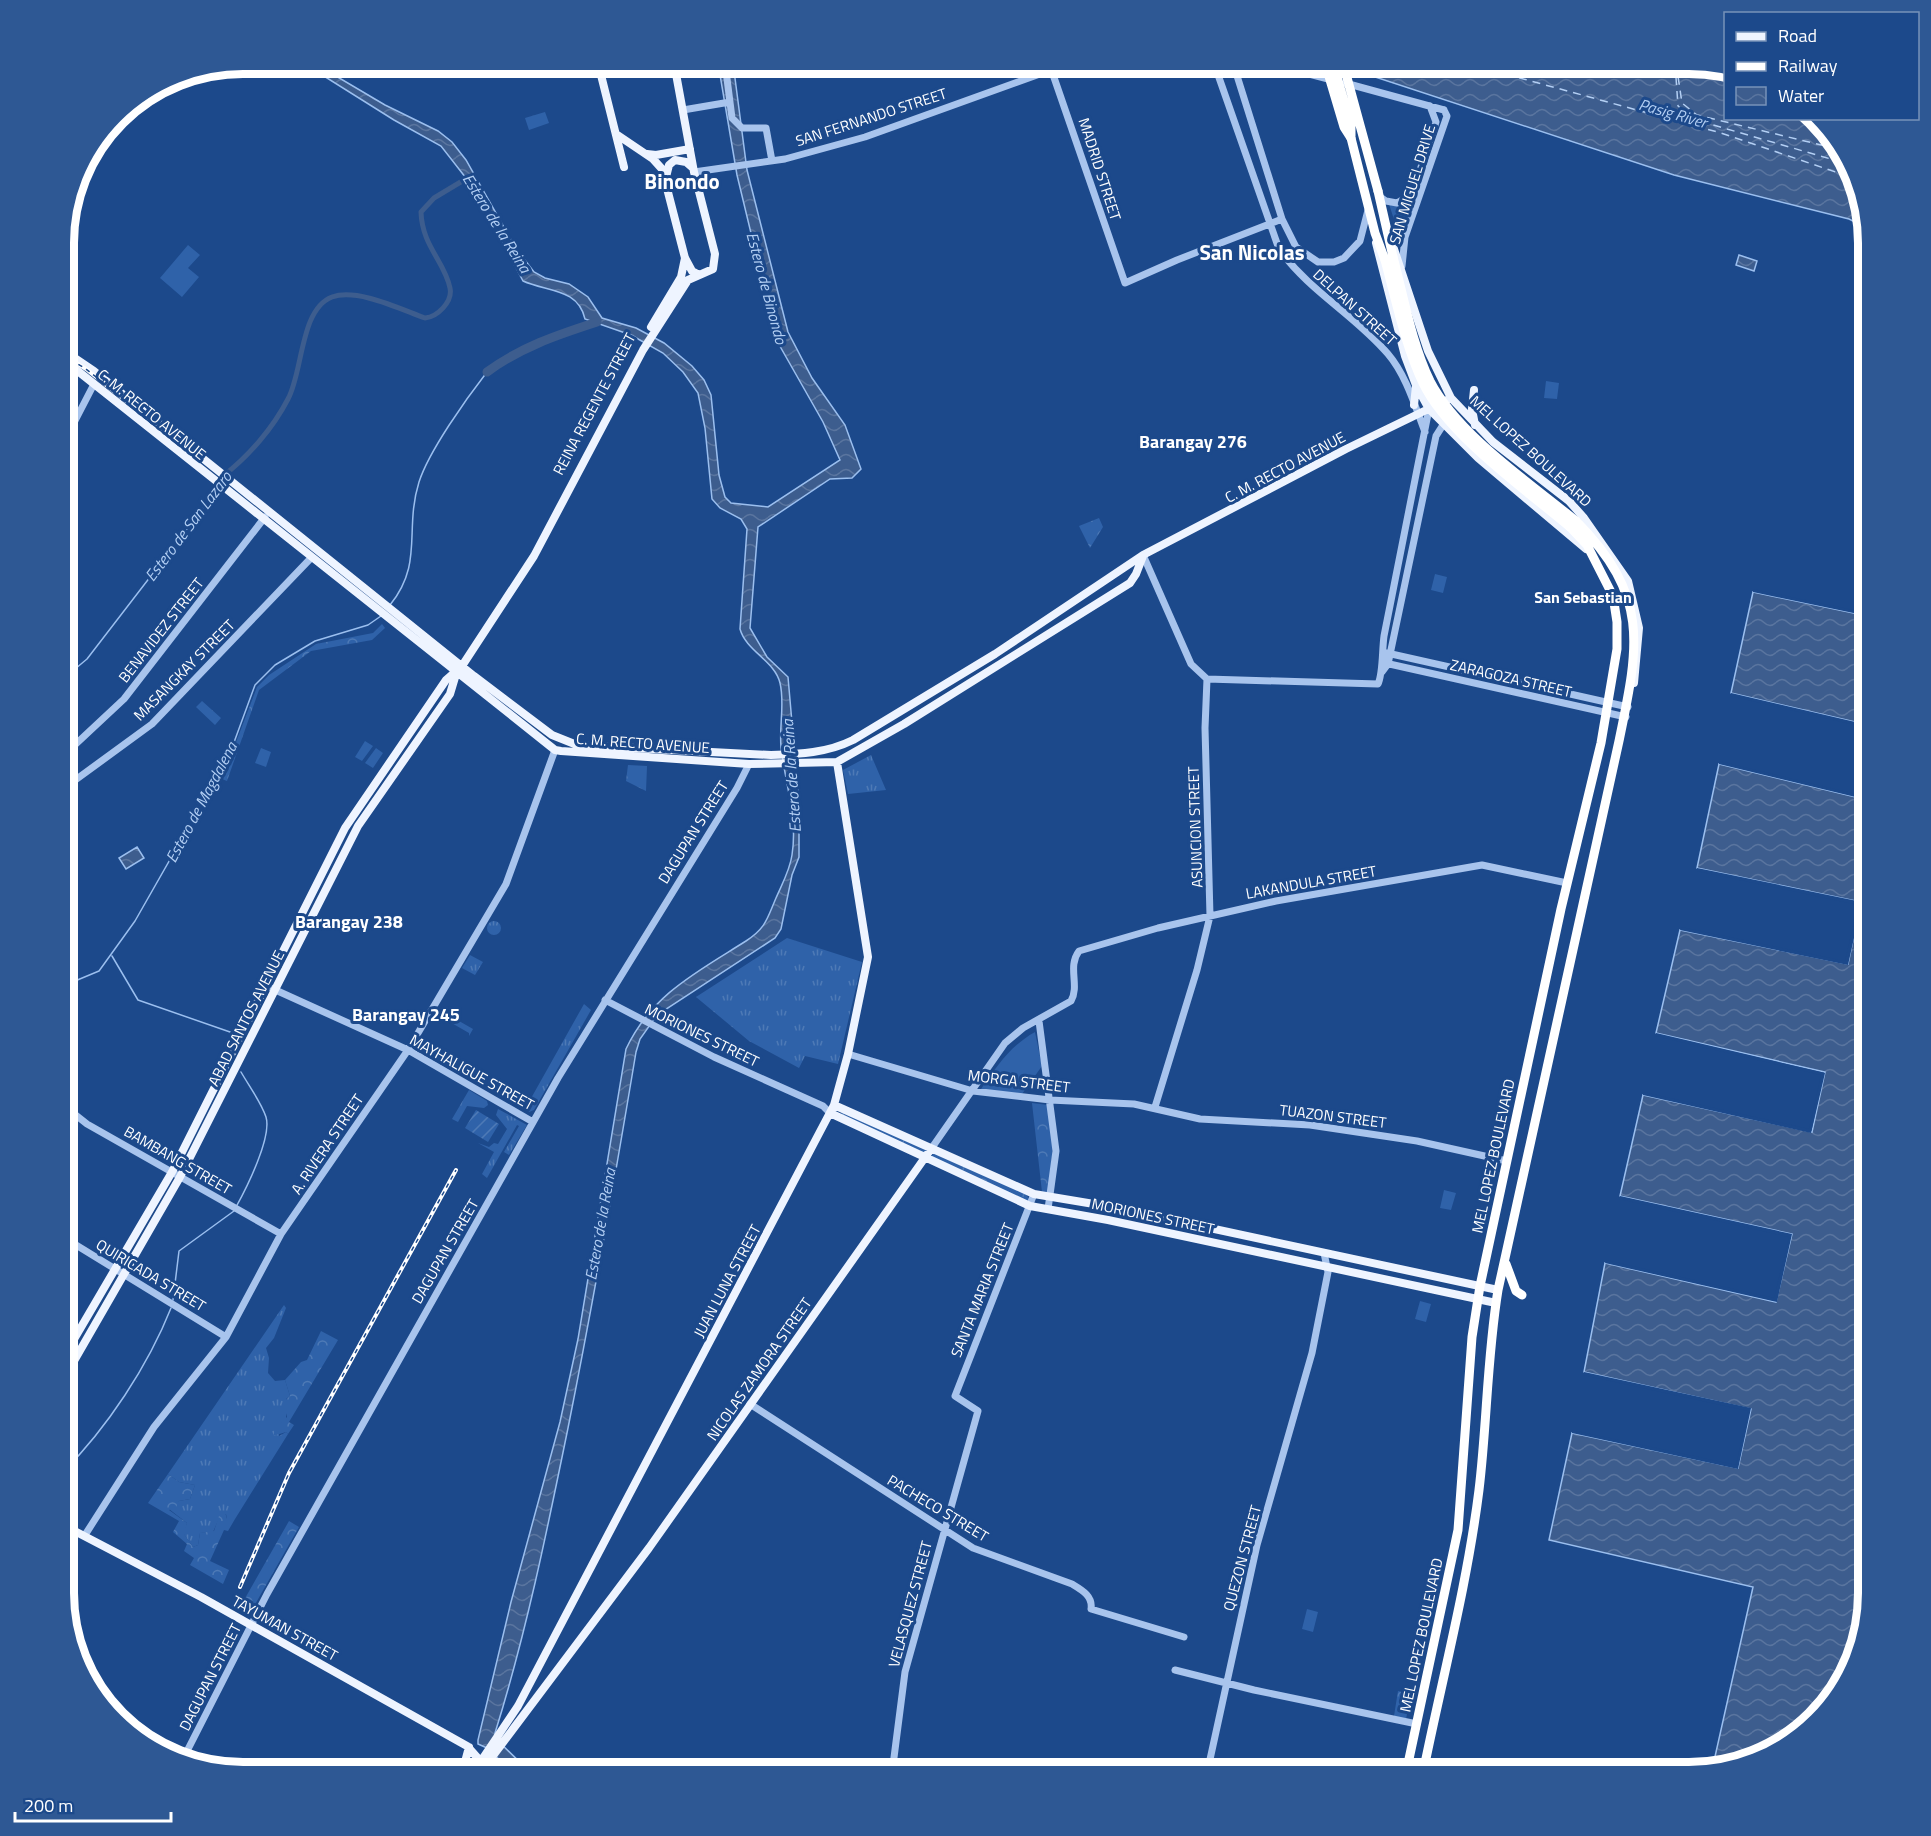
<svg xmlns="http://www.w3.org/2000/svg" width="1931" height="1836" font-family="'Titillium Web',sans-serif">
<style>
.grass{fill:url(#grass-tufts)}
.forest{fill:url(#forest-crowns)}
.garden{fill:url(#garden-furrows)}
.pitch{fill:#2f62a9}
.water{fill:url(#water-waves);stroke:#9bbfef;stroke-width:1.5}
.pier{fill:#1c498b}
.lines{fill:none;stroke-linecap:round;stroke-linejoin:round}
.stream{stroke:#9bbfef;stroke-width:1.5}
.canal{stroke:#3d5d8e;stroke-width:5}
.river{stroke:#3d5d8e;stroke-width:9}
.ferry{stroke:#b3cff4;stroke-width:1.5;stroke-dasharray:8 6;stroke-linecap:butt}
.minor{stroke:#a8c4ed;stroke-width:7}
.major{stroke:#eef4ff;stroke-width:8}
.highway{stroke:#fff;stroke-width:9}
.rail-casing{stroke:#fff;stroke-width:4}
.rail{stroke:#1c498b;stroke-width:1.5;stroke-dasharray:4.5;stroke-linecap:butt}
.highway-bridge{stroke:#fff;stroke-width:9}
.labels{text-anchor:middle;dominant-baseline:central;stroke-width:6;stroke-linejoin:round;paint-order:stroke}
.street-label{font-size:15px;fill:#fff;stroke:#1c498b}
.water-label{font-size:16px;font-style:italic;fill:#b3cff4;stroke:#1c498b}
.neighbourhood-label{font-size:16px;font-weight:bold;fill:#fff;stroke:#1c498b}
.quarter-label{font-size:18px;font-weight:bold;fill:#fff;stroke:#1c498b}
.district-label{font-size:21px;font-weight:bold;fill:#fff;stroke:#1c498b}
.rim{fill:none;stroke:#fff;stroke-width:8}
</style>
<defs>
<pattern id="grass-tufts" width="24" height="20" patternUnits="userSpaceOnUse" patternTransform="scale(1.5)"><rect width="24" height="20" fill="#2f62a9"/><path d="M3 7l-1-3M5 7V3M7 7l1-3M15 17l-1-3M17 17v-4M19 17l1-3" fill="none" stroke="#4e7ab6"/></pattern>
<pattern id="forest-crowns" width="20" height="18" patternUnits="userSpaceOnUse" patternTransform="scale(1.5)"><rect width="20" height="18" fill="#2f62a9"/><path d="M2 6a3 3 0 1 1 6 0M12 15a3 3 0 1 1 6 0" fill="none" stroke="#4e7ab6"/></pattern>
<pattern id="garden-furrows" width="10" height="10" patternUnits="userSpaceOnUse" patternTransform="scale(1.5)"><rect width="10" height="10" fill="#2f62a9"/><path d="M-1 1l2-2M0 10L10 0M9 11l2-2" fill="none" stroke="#4e7ab6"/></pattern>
<pattern id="water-waves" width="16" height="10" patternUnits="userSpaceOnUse" patternTransform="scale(1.5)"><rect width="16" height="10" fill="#3d5d8e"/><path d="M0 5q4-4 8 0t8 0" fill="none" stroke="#5a759f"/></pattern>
</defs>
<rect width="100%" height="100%" fill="#1c498b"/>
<path class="grass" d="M545 112 549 123 529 130 525 118Z
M1412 200 1415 202 1401 241 1389 204 1405 205Z
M871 755 886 790 848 794 843 770Z
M487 928a7 7 0 1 1 14 0a7 7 0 1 1-14 0Z
M787 938 862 962 838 1064 805 1056 799 1068 749 1041 696 997Z
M470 955 483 962 475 975 462 968Z
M584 1004 591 1010 534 1110 529 1112 525 1109Z
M469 1090 487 1101 488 1105 484 1108 467 1106 458 1122 452 1119Z
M498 1109 527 1125 509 1155 504 1152 519 1126 517 1125 487 1178 482 1174 494 1152 478 1143 489 1147 494 1143 498 1144 507 1129 496 1115Z
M284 1305 286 1308 274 1338 266 1348 269 1358 268 1373 275 1381 285 1380 290 1396 286 1399V1419L279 1425V1436L286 1432 288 1434 235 1519H227L226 1514 220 1516 213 1532 200 1533 198 1545 193 1547 183 1533 187 1523 169 1509 179 1501 190 1499 195 1485 179 1482 168 1474Z"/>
<path class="forest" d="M1099 518 1103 527 1090 548 1079 526Z
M382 624 385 628 372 640 311 651 259 690 227 781 222 779 257 687 269 675 316 644 373 633Z
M202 701 221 718 215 725 196 707Z
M628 765 647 766 646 791 626 781Z
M438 1009 473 1029 469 1036V1033L436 1014Z
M1032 1103 1048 1105 1053 1147 1048 1193 1042 1192Z
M843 1112 927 1150 924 1155 840 1114Z
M934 1153 1026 1194 1029 1199 1027 1201 930 1158Z
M321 1331 338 1340 289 1422 294 1425 288 1434 286 1432 273 1436 276 1427 287 1417 283 1402 290 1396 285 1380 301 1362 307 1360Z
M168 1474 179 1482 195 1485 190 1499 179 1501 176 1507 169 1510 187 1523 184 1534 193 1547 198 1545 200 1533 214 1531 220 1513 225 1512 227 1519H235L228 1531 224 1530 210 1561 229 1570 223 1584 190 1565 194 1558 184 1551 187 1544 173 1532 179 1521 148 1503Z
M289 1521 299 1527 249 1615 239 1609Z
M1398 1691 1411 1694 1406 1719 1394 1716Z"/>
<path class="garden" d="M476 1110 499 1124 488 1142 465 1128Z"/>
<path class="pitch" d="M188 245 200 255 188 268 199 277 182 297 160 278Z
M1546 381 1559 383 1557 399 1544 398Z
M1435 574 1447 577 1443 593 1431 590Z
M365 741 373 746 362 761 355 757Z
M261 748 271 752 266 767 255 763Z
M376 748 383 753 373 768 365 763Z
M1035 1032 1042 1066 1022 1094 981 1089C997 1066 1010 1046 1035 1032Z
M1444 1190 1456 1193 1451 1210 1440 1208Z
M1420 1301 1431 1304 1426 1322 1415 1319Z
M1307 1609 1318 1612 1313 1632 1302 1629Z"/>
<path class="water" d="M303 63H314L385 105 438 131 452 142 466 160 515 247 534 272 545 278 569 284 588 297 602 318 636 328 664 343 692 366 704 380 711 395 719 475 725 497 731 503 768 507 840 460 823 422 777 341 737 175 718 63H733L747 170 788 332 812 378 845 425 861 469 852 478 830 479 758 527 750 628 767 657 788 677 799 803V857L792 875 781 929 775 938 657 1015 640 1039 636 1052C615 1178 593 1303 568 1428 547 1531 526 1634 495 1733V1738L531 1773H513L487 1748 478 1744V1740L511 1602 560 1422 578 1339 626 1049C652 994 697 972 746 941 766 928 767 919 776 898 782 884 790 870 792 855 798 818 785 783 781 747 779 726 785 703 780 683 775 661 746 651 740 629L747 529 741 519 720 508 712 499 705 428 698 393 683 372 663 353 631 335 585 319C578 288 547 292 523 281L473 187 441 146 394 120Z
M1324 63H1700L1725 69 1726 118 1818 119 1854 173 1867 228 1849 219 1674 175 1357 71Z
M1739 255 1757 261 1754 271 1736 265Z
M1753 592 1868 616V725L1731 693Z
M1719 764 1868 800V1594L1854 1663 1815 1721 1758 1759 1712 1770 1753 1587 1549 1540 1572 1433 1738 1468 1751 1409 1584 1372 1605 1263 1776 1302 1792 1234 1620 1196 1643 1095 1812 1132 1825 1072 1656 1033 1680 930 1848 964 1861 902 1697 868Z
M137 847 144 858 126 869 119 858Z"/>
<path class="pier" d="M1753 589 1868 613V616L1753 592Z
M1731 693 1868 725V728L1730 696Z
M1719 761 1868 797V800L1719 764Z
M1697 868 1862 902 1848 965 1680 930 1681 927 1845 961 1858 905 1697 871Z
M1656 1033 1825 1073 1811 1133 1643 1095V1092L1809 1129 1821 1075 1655 1036Z
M1620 1196 1792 1234 1777 1302 1605 1263 1606 1260 1774 1298 1789 1237 1619 1199Z
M1584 1372 1751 1408 1738 1469 1572 1433V1430L1736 1465 1748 1411 1583 1375Z"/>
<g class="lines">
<path class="stream" d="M390 605C424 563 404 530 419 482 429 451 466 399 487 372
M63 679 87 659 204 507 216 485
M112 956 138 1000 230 1032
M63 986 99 971 135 921 229 756 255 685 275 665 315 641 368 625 381 616
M236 1207C247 1187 272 1137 266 1117 261 1102 249 1086 241 1072
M173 1300 179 1251 234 1211
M63 1472C107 1428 148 1366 171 1308
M311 1770 320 1761 340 1773"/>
<path class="canal" d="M223 476C249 456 273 428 288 399 303 372 300 309 332 297 357 288 400 309 425 318 437 317 453 302 450 288 445 262 422 246 421 212L434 198 469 177"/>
<path class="river" d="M487 372C521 347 557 335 597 322
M310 1773 311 1770"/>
<path class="ferry" d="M1465 63 1721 133 1856 179
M1675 63 1678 106 1696 120 1848 164
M1676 63 1682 103 1697 115 1838 149"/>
<path class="minor" d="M725 63 732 118 742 128H766L772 161
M1049 63 1125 283 1177 260 1282 219
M1233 63 1282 219 1296 247 1318 262H1334L1344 258 1360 241 1368 210
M1267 63 1332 80
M1233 64 1216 69 1279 249C1310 292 1355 315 1388 354 1406 375 1415 406 1425 432
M1033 76 1042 63
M1345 83 1444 110
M683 110 730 102
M694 172 785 159 865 137 1051 70
M1379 196 1386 201 1397 203 1412 194 1436 122 1430 106
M1402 266 1405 237 1447 116 1444 110
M63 444 94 384
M1143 555 1191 664 1207 679 1205 728 1210 916 1197 970 1155 1107
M1387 653 1628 707
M1385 663 1626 717
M1382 672 1388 664 1436 436 1443 425
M1207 679 1378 684C1383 674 1382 650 1384 636L1429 409
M63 756 124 699 265 517
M63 789 152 724 311 558
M271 988 408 1050 533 1122
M605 1000 714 1057 823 1106 830 1113
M1039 1021 1056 1151 1048 1209
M848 1054 973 1091 1050 1100 1134 1104 1200 1119 1310 1125 1417 1141 1507 1161
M63 1105 87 1124 281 1234
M931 1149 1005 1043 1023 1028 1071 1001C1080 985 1067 967 1079 951L1158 928 1276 901 1482 865 1567 883
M63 1237 226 1337
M750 1404 973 1548 1072 1584C1082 1590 1093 1596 1091 1609L1184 1637
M85 1535 154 1427 226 1337 281 1234 408 1050 506 884 555 750
M1175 1670 1254 1690 1417 1724
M182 1761 267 1594 558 1078 737 788 749 764
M892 1773 905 1672 978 1411 955 1396 1034 1194
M1207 1773 1257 1545 1312 1353 1328 1272 1324 1253"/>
<path class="major" d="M598 63 624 167
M616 134 653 159 662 169 685 258 692 271 699 275
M647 154 656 155 690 149
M666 177 669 165 675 160 686 162 693 168
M1376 243 1405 356 1416 385 1429 409 1478 458 1586 549
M1393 246 1428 351 1451 398 1493 442 1569 501 1584 518 1628 581 1639 628 1634 683
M651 327 681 277 685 258
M63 350 94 371 474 676 552 735 577 745 771 755C800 754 827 753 853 740L995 654 1143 555 1346 449 1451 398
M63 362 74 368 555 750 561 751 749 764 837 762 904 724 1130 583 1136 574 1143 556
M1474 390 1472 409 1475 425
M1414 405 1416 386
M834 1105 1034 1194 1112 1207 1498 1290
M830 1113 1030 1206 1108 1220 1496 1303
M63 1358 172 1172 345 828 446 680 462 666 534 556 643 350 688 280 713 269 715 254 694 172 674 63
M63 1380 180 1177 358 826 450 694 456 674
M63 1525 201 1597 467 1746 491 1773
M462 1773 469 1747
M473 1773 518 1706 834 1105 848 1054 868 957 837 762
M480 1773 649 1548 931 1149"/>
<path class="highway" d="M1351 138 1375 233 1385 260
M1378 191 1393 257
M1506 1264 1516 1291 1522 1295
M1406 1773 1458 1530 1472 1337 1480 1286 1561 909 1601 743 1617 649V622L1613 596 1587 545 1570 527
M1423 1773C1442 1679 1467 1586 1479 1490 1487 1424 1487 1357 1498 1290L1619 741C1639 645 1650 596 1576 521"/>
<g class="rail-casing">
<path id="rail" d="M63 355 86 369 131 405
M240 1587 289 1473 456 1170"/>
</g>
<use href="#rail" class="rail"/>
<path class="highway-bridge" d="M1325 63 1344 127 1351 138
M1333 63 1351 125V136
M1343 63 1378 191
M1393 257C1404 298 1412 344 1430 381 1458 435 1529 482 1576 521
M1385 260C1396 300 1405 345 1423 383 1448 435 1525 489 1570 527"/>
</g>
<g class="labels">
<g class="street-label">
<text transform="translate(871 117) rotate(-18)">SAN FERNANDO STREET</text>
<text transform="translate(1100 169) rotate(72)">MADRID STREET</text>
<text transform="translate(1412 184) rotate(-73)">SAN MIGUEL DRIVE</text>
<text transform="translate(1355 307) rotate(42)">DELPAN STREET</text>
<text transform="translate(594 404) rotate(-62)">REINA REGENTE STREET</text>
<text transform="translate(152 414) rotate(39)">C. M. RECTO AVENUE</text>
<text transform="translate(1531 451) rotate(42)">MEL LOPEZ BOULEVARD</text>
<text transform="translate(1285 467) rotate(-28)">C. M. RECTO AVENUE</text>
<text transform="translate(161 630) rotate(-52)">BENAVIDEZ STREET</text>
<text transform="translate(184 670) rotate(-45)">MASANGKAY STREET</text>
<text transform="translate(1511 678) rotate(13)">ZARAGOZA STREET</text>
<text transform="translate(643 743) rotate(4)">C. M. RECTO AVENUE</text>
<text transform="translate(1195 827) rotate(-92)">ASUNCION STREET</text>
<text transform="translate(693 832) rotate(-58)">DAGUPAN STREET</text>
<text transform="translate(1311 882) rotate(-10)">LAKANDULA STREET</text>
<text transform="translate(246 1018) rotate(-63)">ABAD SANTOS AVENUE</text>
<text transform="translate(702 1035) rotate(26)">MORIONES STREET</text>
<text transform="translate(472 1072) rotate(29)">MAYHALIGUE STREET</text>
<text transform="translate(1019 1081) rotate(7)">MORGA STREET</text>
<text transform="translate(1333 1116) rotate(7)">TUAZON STREET</text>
<text transform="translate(327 1144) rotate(-56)">A. RIVERA STREET</text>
<text transform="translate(1493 1156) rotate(-78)">MEL LOPEZ BOULEVARD</text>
<text transform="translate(178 1160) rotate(30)">BAMBANG STREET</text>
<text transform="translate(1153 1216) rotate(12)">MORIONES STREET</text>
<text transform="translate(445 1251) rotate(-60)">DAGUPAN STREET</text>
<text transform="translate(151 1275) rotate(31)">QUIRICADA STREET</text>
<text transform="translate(727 1281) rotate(-62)">JUAN LUNA STREET</text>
<text transform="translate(982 1290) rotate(-68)">SANTA MARIA STREET</text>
<text transform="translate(759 1369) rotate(-55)">NICOLAS ZAMORA STREET</text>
<text transform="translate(938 1508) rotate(31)">PACHECO STREET</text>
<text transform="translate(1242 1558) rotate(-75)">QUEZON STREET</text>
<text transform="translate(910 1604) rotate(-75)">VELASQUEZ STREET</text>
<text transform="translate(285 1628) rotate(29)">TAYUMAN STREET</text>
<text transform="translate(1421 1635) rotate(-78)">MEL LOPEZ BOULEVARD</text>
<text transform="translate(210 1677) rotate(-63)">DAGUPAN STREET</text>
</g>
<g class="water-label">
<text transform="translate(1673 113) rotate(16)">Pasig River</text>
<text transform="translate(497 223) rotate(58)">Estero de la Reina</text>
<text transform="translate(767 288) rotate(75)">Estero de Binondo</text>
<text transform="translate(188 526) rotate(-53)">Estero de San Lazaro</text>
<text transform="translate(791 776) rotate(-94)">Estero de la Reina</text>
<text transform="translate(201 802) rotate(-62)">Estero de Magdalena</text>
<text transform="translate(600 1224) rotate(-80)">Estero de la Reina</text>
</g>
<g class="neighbourhood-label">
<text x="1583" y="597">San Sebastian</text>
</g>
<g class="quarter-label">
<text x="1193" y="441">Barangay 276</text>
<text x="349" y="921">Barangay 238</text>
<text x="406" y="1014">Barangay 245</text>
</g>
<g class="district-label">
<text x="682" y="181">Binondo</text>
<text x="1252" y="252">San Nicolas</text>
</g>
</g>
<path d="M0 0H1931V1836H0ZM243 74H1689A169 169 0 0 1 1858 243V1593A169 169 0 0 1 1689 1762H243A169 169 0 0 1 74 1593V243A169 169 0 0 1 243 74Z" fill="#2e5894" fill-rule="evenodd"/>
<path class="rim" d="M243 74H1689A169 169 0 0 1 1858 243V1593A169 169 0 0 1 1689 1762H243A169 169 0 0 1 74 1593V243A169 169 0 0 1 243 74Z"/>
<rect x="1724" y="12" width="195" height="108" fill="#1c498b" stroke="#7792b9" stroke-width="1.5"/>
<rect x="1736" y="32" width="30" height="9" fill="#eef4ff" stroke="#7792b9" stroke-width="1.5"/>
<text x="1778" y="42" font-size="18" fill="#ffffff">Road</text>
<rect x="1736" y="62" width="30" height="9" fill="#ffffff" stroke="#7792b9" stroke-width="1.5"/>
<text x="1778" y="72" font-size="18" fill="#ffffff">Railway</text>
<rect x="1736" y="87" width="30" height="18" fill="url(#water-waves)" stroke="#7792b9" stroke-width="1.5"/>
<text x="1778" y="102" font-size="18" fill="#ffffff">Water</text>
<path d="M15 1812v9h156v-9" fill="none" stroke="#ffffff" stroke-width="3"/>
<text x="24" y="1812" font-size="18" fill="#ffffff" stroke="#1c498b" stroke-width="4.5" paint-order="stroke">200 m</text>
</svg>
